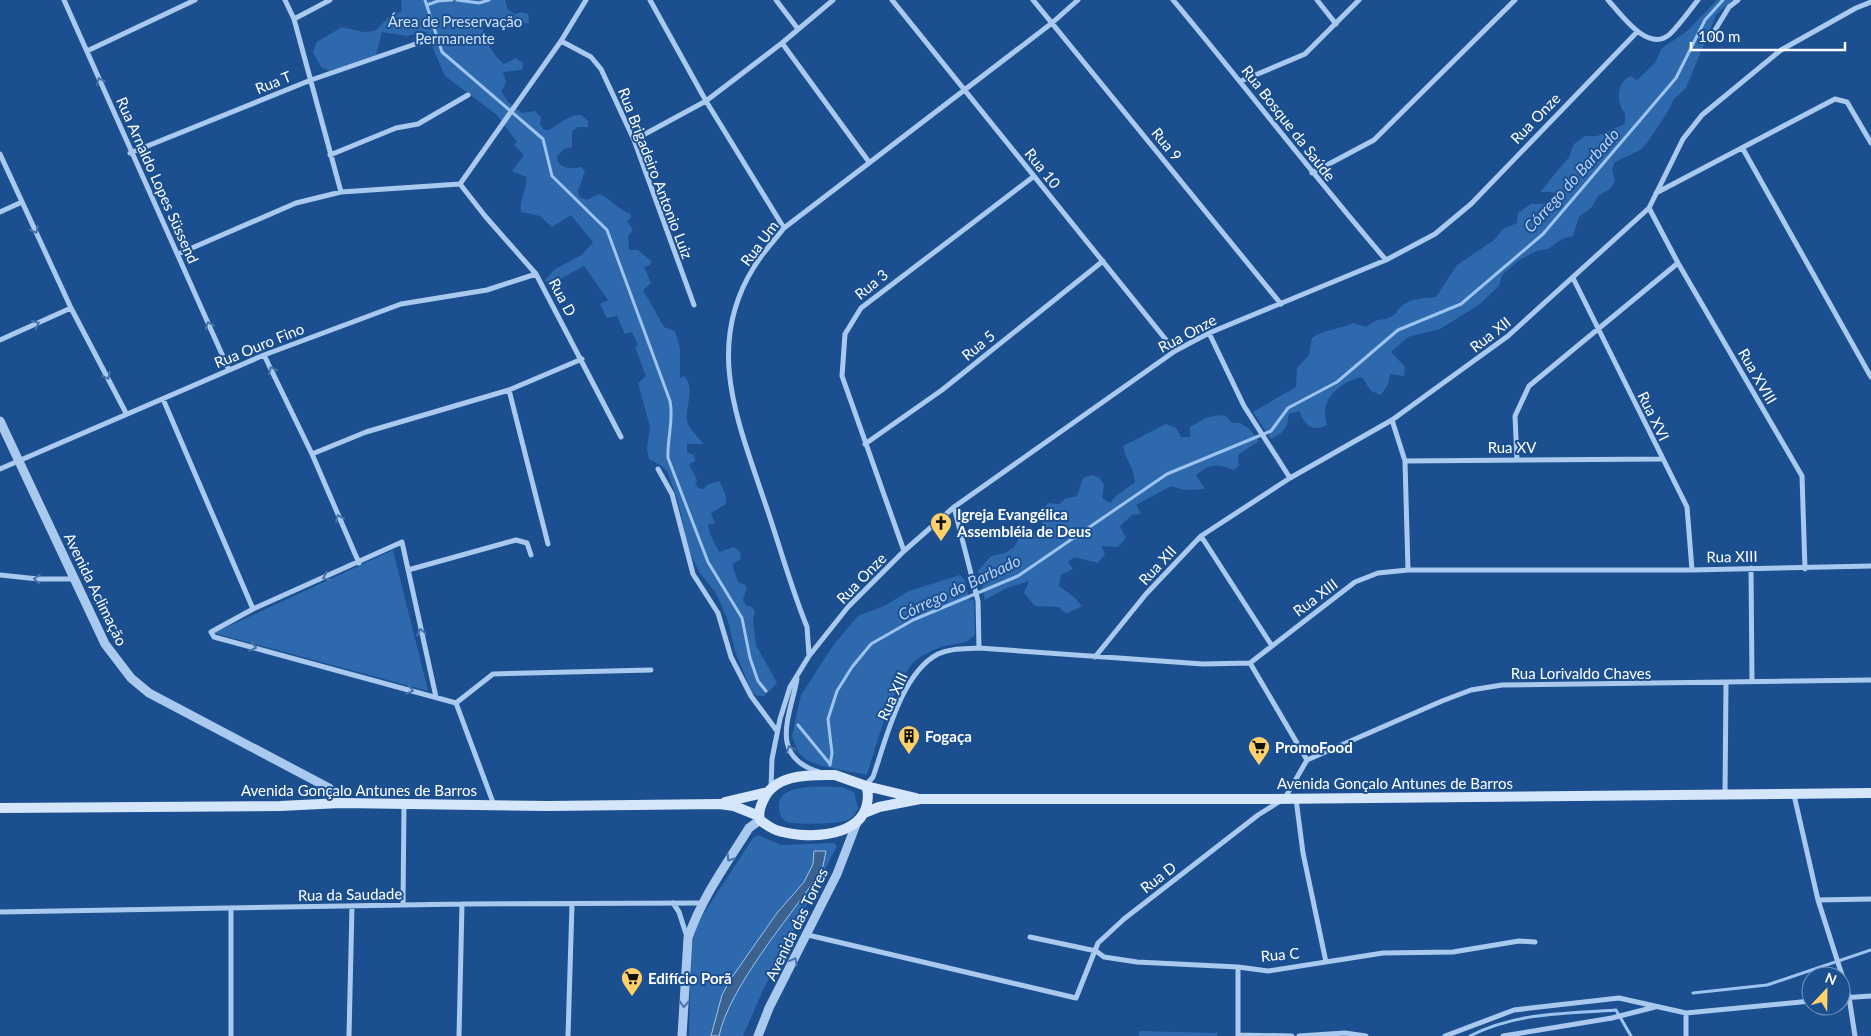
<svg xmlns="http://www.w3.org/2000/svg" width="1871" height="1036" font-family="Lato,sans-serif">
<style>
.green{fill:#2e69ad}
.water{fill:#3c6290;stroke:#9cc4f0}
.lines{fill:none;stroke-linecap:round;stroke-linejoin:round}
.stream{stroke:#9cc4f0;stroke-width:3}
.minor{stroke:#a9c9ee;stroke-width:5}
.tertiary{stroke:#a9c9ee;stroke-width:9}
.secondary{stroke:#d6e6fa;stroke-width:10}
.oneway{stroke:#4674ac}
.labels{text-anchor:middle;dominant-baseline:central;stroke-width:4;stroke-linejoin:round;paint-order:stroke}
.park-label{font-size:15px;fill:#cfe3fa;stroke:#1b4f8f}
.street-label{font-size:15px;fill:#fff;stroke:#1b4f8f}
.poi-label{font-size:15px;font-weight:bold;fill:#fff;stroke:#1b4f8f;text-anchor:start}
.water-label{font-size:16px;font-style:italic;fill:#b5d3f5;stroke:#1b4f8f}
</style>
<rect width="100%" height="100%" fill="#1b4f8f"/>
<path class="green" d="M401 0H505L508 10 515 14 521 12 528 14 529 23H510L500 27 487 22 482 27C485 41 493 55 504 64L516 58 523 63 522 70 503 72 506 81 504 88 501 90 508 102 522 113 535 111 541 117 540 124 544 130H549C562 123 567 115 582 115L588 121V127H578L572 131V147L564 149 557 156C557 169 571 169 581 167L585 171 578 191 579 197 587 200 599 194C612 199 620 212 630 213L631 218 627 221 633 230 628 236 629 250H638L651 261 650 265 644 267 651 283 643 290 664 327 675 331 680 348V378L684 376C696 389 685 405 687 421 689 429 698 436 703 444H687V452L694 455 695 461 689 464C691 470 696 474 697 481L695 483 698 488 703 489 707 485 719 481 725 493 726 504 711 513 715 523 708 525 710 534 719 552 734 547 741 553 740 560 732 564 738 582 744 584 747 588 743 600 747 606 752 607 755 612 753 620 756 645 777 683 764 696H757L752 693 735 651 728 621 716 593 700 573 689 552 678 501 667 471 660 465 649 459 647 449 650 427 638 383 646 376 635 347 638 345 632 332 625 334 617 316 607 318 600 304 608 300 584 266 549 285 545 280 555 269 582 255 593 242 571 215 552 227 540 216 521 212C519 199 528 189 526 177L512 171 524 155 514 145 517 142 497 115 445 76 426 32 407 36 382 32 376 55 329 71 321 67 313 52 317 42 342 27 363 32 375 31 388 18 402 11Z
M1717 0H1733L1716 15 1686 88 1674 99 1667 113 1647 143 1640 150 1615 162 1612 169 1615 182 1610 189 1598 196 1592 207 1579 217 1573 236 1562 239 1548 249 1536 251 1518 261 1502 275 1499 286 1480 304 1440 329 1408 337 1391 352 1405 367 1404 376 1390 374 1388 384 1381 395 1371 391 1362 377C1347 380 1327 392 1325 410 1324 414 1326 421 1327 425 1312 432 1305 426 1299 411L1289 414C1287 428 1284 433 1271 439L1253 412 1296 387 1297 368 1309 355 1312 338C1322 330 1340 329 1353 323L1366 327C1380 316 1380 322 1391 317 1396 315 1398 308 1402 306 1413 297 1423 299 1436 297L1457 265 1494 240 1503 229 1517 223 1518 213 1531 204H1559L1560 197 1552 192H1540L1569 157 1574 144 1585 136H1597L1625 124V114C1616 102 1616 84 1630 76L1637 80 1655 63 1662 48 1686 32Z
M1218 415 1226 416 1232 423C1245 421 1252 432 1259 441L1238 455 1239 466 1233 470C1218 463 1209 464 1196 475L1205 489 1184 490 1171 486 1136 505 1141 514 1132 515 1120 526 1126 538 1118 547 1101 546 1105 554 1098 563 1074 557 1068 562 1073 569 1061 575 1059 586 1074 597 1082 606 1066 614 1059 607 1035 606 1024 593 1029 581 1007 588 985 600 978 571 991 556 1005 553 1014 547 1022 533 1030 529 1034 533 1042 530 1043 510 1048 503 1059 504 1065 499 1077 496 1083 478 1091 475 1099 477 1104 485 1102 498 1110 503 1116 496 1135 482C1133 465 1126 461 1123 446L1166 424 1176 428 1181 437H1190V427L1206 418Z
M393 550 428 691 214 633Z
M960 575 964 579 970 601 974 599 975 634C968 646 952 643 941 647 934 649 926 654 920 657 896 672 876 746 867 775L822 766 806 760 798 752 792 736 801 695 834 644 858 616 884 606 909 591Z
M842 787 854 792 858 808C855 814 851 820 845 821 836 824 794 825 787 822 782 820 780 815 779 810 774 781 825 787 842 787Z
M758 835 781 845 834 843 837 846 763 990 743 1036H689L691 949 697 924 753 838Z
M1139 1031 1217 1033V1036H1139Z"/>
<path class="water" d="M814 851H826L823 866 817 877C788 919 729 988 719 1036H711L722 995 730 980 777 913 804 882 813 864Z"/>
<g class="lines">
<path class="stream" d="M425 0 442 52 543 139 552 176 607 230 670 401C674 421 667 438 668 458L708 562 742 618 750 658 758 681 766 691
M457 0 479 3 489 0
M427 5 438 1 452 0
M798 725 830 764
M830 765 832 753 828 719 837 691 852 667 871 644 913 620 1018 576 1167 474 1271 431 1288 408 1337 382 1398 330 1461 304 1543 234 1676 78 1705 20 1723 0
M1693 993 1767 985 1871 950
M1470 1036C1517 1012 1564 1014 1616 1010L1631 1036"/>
<path class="minor" d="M64 0 229 370
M285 0 294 19 341 192
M650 0 706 101 784 228
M776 0 798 29
M892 0 1175 351
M1033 0 1281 304
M1173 0C1245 86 1313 175 1386 260
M1317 0 1336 24
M1608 0C1621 14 1648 54 1670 34 1680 24 1689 11 1698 0
M294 19 330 0
M1709 40 1729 7 1738 0
M561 41 591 57 601 69 634 140 694 305
M782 43 869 162
M87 51 195 0
M1241 81 1305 54 1359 0
M634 140 706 101 782 43 833 0
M1743 149 1871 377
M130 153 311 80 427 40
M0 154 71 308 126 413
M330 155 396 128 418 124 468 95
M1312 173 1374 140 1515 0
M460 184 485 216 536 274 621 437
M1656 193 1835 99 1847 102 1871 143
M1649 208 1678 263 1802 476 1805 569
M0 212 22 202
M178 254 296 203 341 192 460 184 561 41 586 0
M1573 278 1687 507 1692 570
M1209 333 1244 406 1290 478
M0 340 71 308
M264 355 312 454 359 563
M509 390 548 544
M163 399 253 609
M1392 420 1405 461 1661 459
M865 444 942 390 1103 261
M312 454 366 432 509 390 582 359
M1517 460 1515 416 1529 386 1678 263
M1405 461 1408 570
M0 469 264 355 401 304 487 290 536 274
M658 469 672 494 693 574 718 613 731 657 751 696 777 731
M954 507 978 601 979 648
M1201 536 1272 646
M904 551 842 376 845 334 861 308 1033 177
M1751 568 1752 681
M408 570 516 540 527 543 531 555
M0 575 38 579H75
M809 655 807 627C790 585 778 540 763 497 737 419 705 345 754 267 762 253 774 241 784 228L1052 23 1078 0
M1095 657 1146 594 1201 536 1290 478 1392 420 1508 336 1649 208 1683 139 1702 115 1781 50 1856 8 1871 2
M1250 663 1307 760
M797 679C790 717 768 756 819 772
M436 697 402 542 253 609 211 632 214 637 456 703 494 805
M456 703 493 674 651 670
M1307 760 1442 701 1471 690 1502 685 1871 680
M866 785 873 777C886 740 901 673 938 654 951 648 965 649 979 648L1203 664 1250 663 1355 582 1378 573 1408 570H1692L1871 566
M771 787 772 759 780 719 790 687 809 656 848 607 904 551 954 507 1175 351 1209 333 1386 260 1435 234 1471 204 1637 32
M1725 795 1726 684
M1794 795 1818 900 1849 997 1855 1036
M1296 799 1303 853 1326 962
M1818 900 1871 899
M673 903 679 912 687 937
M403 905 404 805
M0 912 462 904 701 903
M808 935 1076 998 1098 943 1124 919 1258 815 1285 798 1307 760
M1030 937 1096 951 1104 957 1137 962 1238 967 1268 971 1383 953 1453 952 1519 941 1535 942
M1841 998 1871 996
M1686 1013V1036
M1238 1035 1292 1036
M231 1036V908
M349 1036 352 906
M459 1036 462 904
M568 1036 572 904
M1238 1036V967
M1299 1036 1345 1033 1366 1036
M1445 1036 1514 1010 1619 998 1686 1013 1811 1001
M1503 1036 1612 1018 1655 1007"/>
<path class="tertiary" d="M0 421 105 644 131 678 149 693 329 788 341 803
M682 1036 688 938C702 897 726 865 749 828L760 820
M758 1036 769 1008 837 874 857 822"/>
<path class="secondary" d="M835 775 866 786C869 793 868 801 866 808 855 839 802 839 776 830 770 828 765 824 760 820 758 813 760 807 763 801 774 773 810 775 835 775Z
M866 786 916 798
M725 802 768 792
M0 808 280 806 341 803 548 806 719 804 734 806 759 816
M864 813 879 807 920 799H1260L1871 793"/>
</g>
<defs><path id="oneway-chevron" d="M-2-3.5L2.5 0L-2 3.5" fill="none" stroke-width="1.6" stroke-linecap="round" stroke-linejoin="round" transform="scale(1.25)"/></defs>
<g class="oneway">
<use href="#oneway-chevron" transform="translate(100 81) rotate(-113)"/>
<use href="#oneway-chevron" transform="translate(35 230) rotate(65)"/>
<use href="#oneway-chevron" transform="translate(36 324) rotate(-24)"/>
<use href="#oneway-chevron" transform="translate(209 325) rotate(-114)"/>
<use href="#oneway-chevron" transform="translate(272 370) rotate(-115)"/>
<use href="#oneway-chevron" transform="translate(107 376) rotate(62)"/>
<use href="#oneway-chevron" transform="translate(339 518) rotate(-113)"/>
<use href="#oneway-chevron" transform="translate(326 577) rotate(156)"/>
<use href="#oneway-chevron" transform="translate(37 579) rotate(-176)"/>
<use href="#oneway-chevron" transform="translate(421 632) rotate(-102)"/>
<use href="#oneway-chevron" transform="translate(253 647) rotate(15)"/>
<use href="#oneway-chevron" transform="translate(410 690) rotate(15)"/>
<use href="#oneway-chevron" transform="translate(790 749) rotate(-112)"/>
<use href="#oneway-chevron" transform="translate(730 858) rotate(122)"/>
<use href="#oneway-chevron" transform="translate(794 961) rotate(-62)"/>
<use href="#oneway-chevron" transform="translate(684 1004) rotate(93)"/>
</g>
<defs>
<g id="church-pin" transform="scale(1.125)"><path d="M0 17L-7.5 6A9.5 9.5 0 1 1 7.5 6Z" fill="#ffd166" stroke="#1b4f8f"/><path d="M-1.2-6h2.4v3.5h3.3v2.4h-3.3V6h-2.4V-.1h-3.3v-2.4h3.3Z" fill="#111"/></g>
<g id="building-pin" transform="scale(1.125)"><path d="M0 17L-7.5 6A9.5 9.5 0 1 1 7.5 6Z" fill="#ffd166" stroke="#1b4f8f"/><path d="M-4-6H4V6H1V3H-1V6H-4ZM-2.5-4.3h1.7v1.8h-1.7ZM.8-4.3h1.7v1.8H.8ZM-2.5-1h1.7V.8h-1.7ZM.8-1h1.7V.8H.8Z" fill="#111"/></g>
<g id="supermarket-pin" transform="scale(1.125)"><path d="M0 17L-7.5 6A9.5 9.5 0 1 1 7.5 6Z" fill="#ffd166" stroke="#1b4f8f"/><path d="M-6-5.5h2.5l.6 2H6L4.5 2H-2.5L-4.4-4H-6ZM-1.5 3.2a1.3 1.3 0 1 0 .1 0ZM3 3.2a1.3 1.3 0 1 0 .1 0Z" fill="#111"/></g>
</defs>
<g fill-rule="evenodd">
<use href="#church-pin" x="941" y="523"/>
<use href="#building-pin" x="909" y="736"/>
<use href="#supermarket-pin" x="1259" y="747"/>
<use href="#supermarket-pin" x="632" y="978"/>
</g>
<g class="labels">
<g class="park-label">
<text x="455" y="21">Área de Preservação<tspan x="455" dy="17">Permanente</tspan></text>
</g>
<g class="street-label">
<text transform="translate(273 82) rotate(-22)">Rua T</text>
<text transform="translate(1535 118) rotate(-46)">Rua Onze</text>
<text transform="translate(1289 123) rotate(52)">Rua Bosque da Saúde</text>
<text transform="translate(1167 144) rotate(51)">Rua 9</text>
<text transform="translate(1043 168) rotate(51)">Rua 10</text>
<text transform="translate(656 173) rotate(69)">Rua Brigadeiro Antonio Luiz</text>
<text transform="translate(158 180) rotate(66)">Rua Arnaldo Lopes Süssend</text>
<text transform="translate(759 243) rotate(-53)">Rua Um</text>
<text transform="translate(871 284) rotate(-39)">Rua 3</text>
<text transform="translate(563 297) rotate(62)">Rua D</text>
<text transform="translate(1187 333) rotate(-28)">Rua Onze</text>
<text transform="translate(1490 334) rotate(-38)">Rua XII</text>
<text transform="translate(259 345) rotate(-22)">Rua Ouro Fino</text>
<text transform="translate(978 345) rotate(-39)">Rua 5</text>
<text transform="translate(1758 376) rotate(60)">Rua XVIII</text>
<text transform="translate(1654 416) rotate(64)">Rua XVI</text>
<text x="1512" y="447">Rua XV</text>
<text transform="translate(1732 556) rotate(-1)">Rua XIII</text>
<text transform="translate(1157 565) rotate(-47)">Rua XII</text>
<text transform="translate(861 578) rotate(-46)">Rua Onze</text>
<text transform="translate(96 589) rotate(64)">Avenida Aclimação</text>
<text transform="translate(1315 597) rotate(-37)">Rua XIII</text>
<text x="1581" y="673">Rua Lorivaldo Chaves</text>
<text transform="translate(892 696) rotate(-65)">Rua XIII</text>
<text x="1395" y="783">Avenida Gonçalo Antunes de Barros</text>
<text x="359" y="790">Avenida Gonçalo Antunes de Barros</text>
<text transform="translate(1158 877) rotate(-38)">Rua D</text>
<text transform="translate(350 894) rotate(-1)">Rua da Saudade</text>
<text transform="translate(796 924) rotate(-64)">Avenida das Torres</text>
<text transform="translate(1280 954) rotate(-5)">Rua C</text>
</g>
<g class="poi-label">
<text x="957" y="514">Igreja Evangélica<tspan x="957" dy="17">Assembléia de Deus</tspan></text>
<text x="925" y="736">Fogaça</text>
<text x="1275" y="747">PromoFood</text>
<text x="648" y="978">Edifício Porã</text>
</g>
<g class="water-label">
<text transform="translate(1571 180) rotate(-48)">Córrego do Barbado</text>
<text transform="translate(959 587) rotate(-25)">Córrego do Barbado</text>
</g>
</g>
<g transform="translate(1826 991) rotate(22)"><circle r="24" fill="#1b4f8f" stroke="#7695bc"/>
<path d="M0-4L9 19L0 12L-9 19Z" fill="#ffd166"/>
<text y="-8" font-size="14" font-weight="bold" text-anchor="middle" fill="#ffffff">N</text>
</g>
<path d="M1691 42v8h154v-8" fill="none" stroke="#ffffff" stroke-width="2.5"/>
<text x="1698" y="42" font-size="15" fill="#ffffff" stroke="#1b4f8f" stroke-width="4" paint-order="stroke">100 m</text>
</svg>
